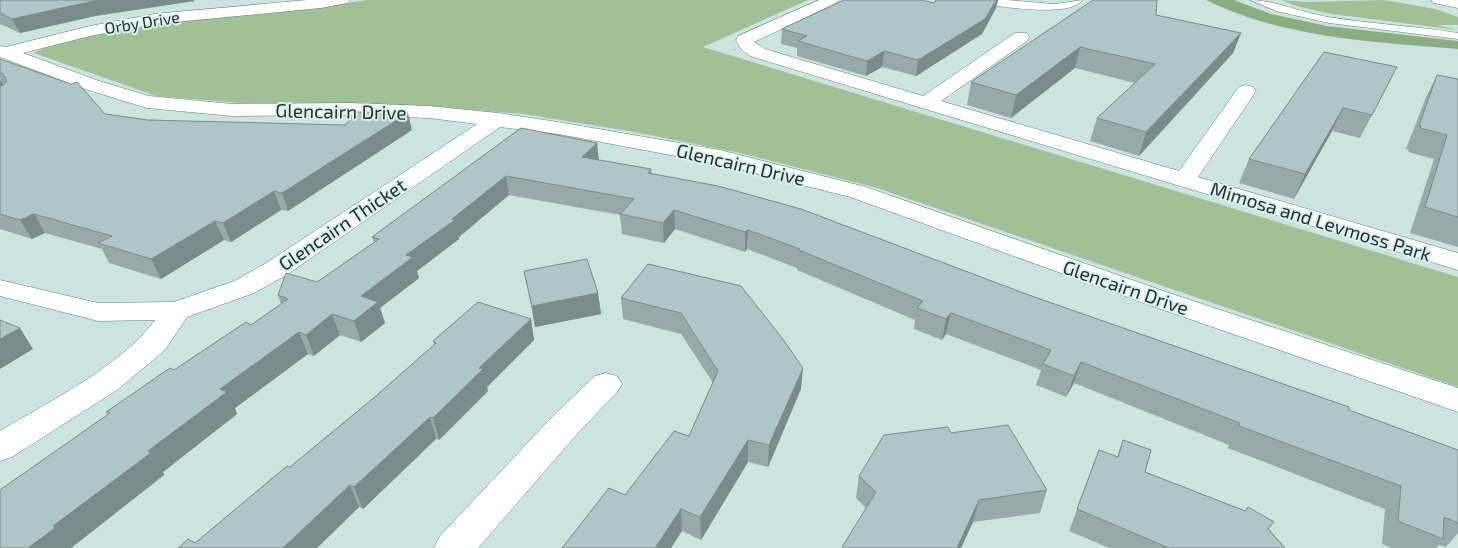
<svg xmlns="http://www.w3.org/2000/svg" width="1458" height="548" font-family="'Exo 2',sans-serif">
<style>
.green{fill:#a0c098}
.forest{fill:#8aae81}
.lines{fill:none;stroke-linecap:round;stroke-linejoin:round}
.lane-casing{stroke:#687d79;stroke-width:1}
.street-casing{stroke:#687d79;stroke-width:1}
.highway-casing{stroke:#687d79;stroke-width:1}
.lane{fill:#fff;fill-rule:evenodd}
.street{fill:#fff;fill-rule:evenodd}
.highway{fill:#fff;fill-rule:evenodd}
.wall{fill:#96aaac}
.shaded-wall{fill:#7a8b8c}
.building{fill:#aec6c8;stroke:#7a8b8c}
.labels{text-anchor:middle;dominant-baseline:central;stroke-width:4;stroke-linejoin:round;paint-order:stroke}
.far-street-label{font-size:16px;fill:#27302e;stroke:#d9f1ec}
.street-label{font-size:19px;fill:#27302e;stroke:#d9f1ec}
</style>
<rect width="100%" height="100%" fill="#cce4df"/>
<path class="green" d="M368 0H808L703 47 1458 277V387L877 188 740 153 629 131 523 114 439 107 352 104 242 103 156 96 34 53 46 47 116 29 207 17 285 11Z
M1281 0 1307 2 1384 0 1435 9 1458 17V25H1437L1458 30 1331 14 1296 6Z"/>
<path class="forest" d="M1206 0H1234L1271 14 1327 26 1458 41V49C1374 42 1283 38 1206 0Z"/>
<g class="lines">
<g class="lane-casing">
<path id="lane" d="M968 0H1007L1054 4 1083 0C1068 19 996 5 973 3Z
M1250 0C1274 0 1303 13 1328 17 1371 24 1415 26 1458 33V39L1329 23 1276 11Z"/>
</g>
<g class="street-casing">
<path id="street" d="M307 0H350L347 3 321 8 154 24 90 36 23 53 99 81 149 96 232 104 350 103 429 106 498 113 558 122 720 150 866 187 1175 295 1458 388V412L1155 307 850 197 719 164 558 134 500 127 288 274 254 293 187 317 165 350 117 390 12 457 0 461V431C50 401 120 367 155 320L98 321 0 296V280L98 303 174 302 234 281 268 262 477 124 429 118 350 115 232 116 147 108 85 89 0 57V46L6 47 90 26 154 14Z
M819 0H839L836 3 754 42 765 49 923 96 1015 33H1027L1029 37 1027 41 941 101 1179 171 1239 87 1246 85 1253 87 1256 91 1198 177 1458 253V270L753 57C744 53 739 48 736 40L738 36Z
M606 373 617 376 622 384 617 392 577 434 478 548H434L440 536 553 416 595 376Z"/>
</g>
<g class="highway-casing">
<path id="highway" d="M1431 0H1458V8L1434 3Z"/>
</g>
<use href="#lane" class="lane"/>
<use href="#street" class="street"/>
<use href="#highway" class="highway"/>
</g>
<path class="wall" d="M0 0H194V1L95 16 20 33 0 24Z
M936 0H998L996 8 982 34 916 76 882 67 866 76 797 56V48L781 44 782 29 934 3Z
M1156 15 1241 33 1233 53 1139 156 1090 141 1097 118 1135 83 1075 68 1011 118 967 105 971 82Z
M1324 52 1386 88 1360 138 1332 131 1294 199 1239 183 1249 159Z
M0 59 105 114 148 120 412 130 288 211 281 210 231 242 224 240 161 279 109 263 102 249 45 233 32 239 0 229Z
M1437 75 1458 79V247L1410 233 1434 159 1408 152 1409 150 1406 149 1426 97Z
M521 128 597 143 598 160 651 169 652 173 1026 294 1458 450V533L1446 547 1439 545 1436 548H1392L1382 544 1385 509 1228 448 1229 445 1074 383 1066 397 1036 385 1041 370 946 334 942 340 914 329 915 320 797 270V268L747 249 745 252 675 229 664 243 622 234 620 215 509 195 459 237V239L417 271 419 278 380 308 385 323 361 342 340 335 314 356 308 354 235 408 237 414 163 472 164 475 71 548H0L108 414 106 412 174 370 251 325 281 304 278 295 317 282 374 243 372 237Z
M648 264 801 389 768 467 748 462 701 540 682 531 625 495 689 436 713 383 681 334 623 319 621 298Z
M524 271 598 293 601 314 535 327Z
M531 319 534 340 487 387 488 391 439 440 436 439 363 509 359 507 317 548H178L195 543 290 467 376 396 434 345 433 341Z
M951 433 1047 490 1040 513 973 522 961 548H842L866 508 856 498 859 476Z
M1123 440 1145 472 1274 522 1269 529 1285 548H1109L1069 531 1099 450 1117 457Z"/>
<path class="shaded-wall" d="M100 0H194V1L95 16 20 33 12 19 89 2Z
M996 0H998L996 8 982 34 916 76 918 60Z
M1241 33 1233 53 1139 156 1146 132Z
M1080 47 1075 68 1011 118 1016 95Z
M884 51 882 67 866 76 867 61Z
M0 80 5 88 0 89Z
M1343 108 1332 131 1294 199 1305 174Z
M408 113 412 130 288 211 282 193Z
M597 143 599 161 582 157Z
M506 176 509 195 459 237V239L417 271 419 278 380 308 385 323 361 342 354 321 361 296 406 255Z
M274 191 281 210 231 242 223 223Z
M674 210 675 229 664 243 663 223Z
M34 214 45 233 32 239 20 220Z
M215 221 224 240 161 279 151 259Z
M748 230 747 249 745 252V232Z
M598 293 601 314 535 327 532 306Z
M951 313 946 334 942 340 946 319Z
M332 314 340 335 314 356 306 335Z
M531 319 534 340 487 387 488 391 439 440 433 418 479 368Z
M20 328 33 349 0 369V339Z
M299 332 308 354 235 408 237 414 163 472 164 475 71 548H28L53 526 148 451 220 389Z
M1081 362 1074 383 1066 397 1074 376Z
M803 368 801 389 768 467 769 445Z
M430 417 436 439 363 509 354 487Z
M748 440V462L701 540 700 517Z
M350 485 359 507 317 548H283Z
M979 500 973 522 961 548H957Z
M681 509 682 531 671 548H655Z"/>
<path class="building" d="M0 0H100L89 2 12 19 0 13Z
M844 0H921L934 3 936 0H996L985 19 918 60 884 51 867 61 798 41 807 36 782 29Z
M1093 0H1157L1156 15 1241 33 1146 132 1097 118 1155 64 1080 47 1016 95 971 82Z
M1324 52 1397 67 1372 115 1343 108 1305 174 1249 159Z
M0 59 71 84 77 82 105 114 148 120 345 125 357 112 408 113 282 193 274 191 223 223 215 221 151 259 98 243 112 236 34 214 20 220 0 214V86L3 85 7 81 3 74 0 73Z
M1437 75 1458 79V217L1425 207 1447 135 1420 128 1421 126H1419Z
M521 128 597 143 582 157 651 169 648 173 718 186 801 209 1026 294 1349 407V410L1458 450V523L1444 517 1443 539 1398 521 1401 486 1239 426 1240 423 1081 362 1074 376 1043 364 1051 350 951 313 946 319 917 308 923 301 799 250 800 249 748 230 745 232 674 210 663 223 620 214 634 199 506 176 452 219 455 220 406 255 413 257 361 296 378 302 354 321 332 314 306 335 299 332 220 389 227 392 148 451 151 453 53 526 55 528 28 548H0V490L110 413 106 412 170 368 174 370 246 322 251 325 288 299 278 295 286 273 317 282 379 239 372 237Z
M587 259 598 293 532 306 524 271Z
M648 264 741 286 782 338 803 368 769 445 748 440 700 517 681 509 655 548H562L609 488 625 495 674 431 689 436 718 371 681 313 621 298Z
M478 302 531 319 479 368 483 369 433 418 430 417 354 487 350 485 283 548H178L188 539 195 543 287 466 290 467 376 396 436 343 433 341Z
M0 320 20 328 0 339Z
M1008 425 1047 490 979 500 957 548H844L842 547 876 492 859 476 884 435 948 427 951 433Z
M1123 440 1151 450 1145 472 1245 511 1248 507 1274 522 1268 529 1285 548H1169L1077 509 1099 450 1118 457Z"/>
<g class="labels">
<g class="far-street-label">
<text transform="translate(142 22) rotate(-9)">Orby Drive</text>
</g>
<g class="street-label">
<text transform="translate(341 111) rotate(1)">Glencairn Drive</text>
<text transform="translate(741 164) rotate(13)">Glencairn Drive</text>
<text transform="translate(1321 221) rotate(17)">Mimosa and Levmoss Park</text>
<text transform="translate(342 224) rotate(-34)">Glencairn Thicket</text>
<text transform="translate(1126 287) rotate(19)">Glencairn Drive</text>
</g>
</g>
</svg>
